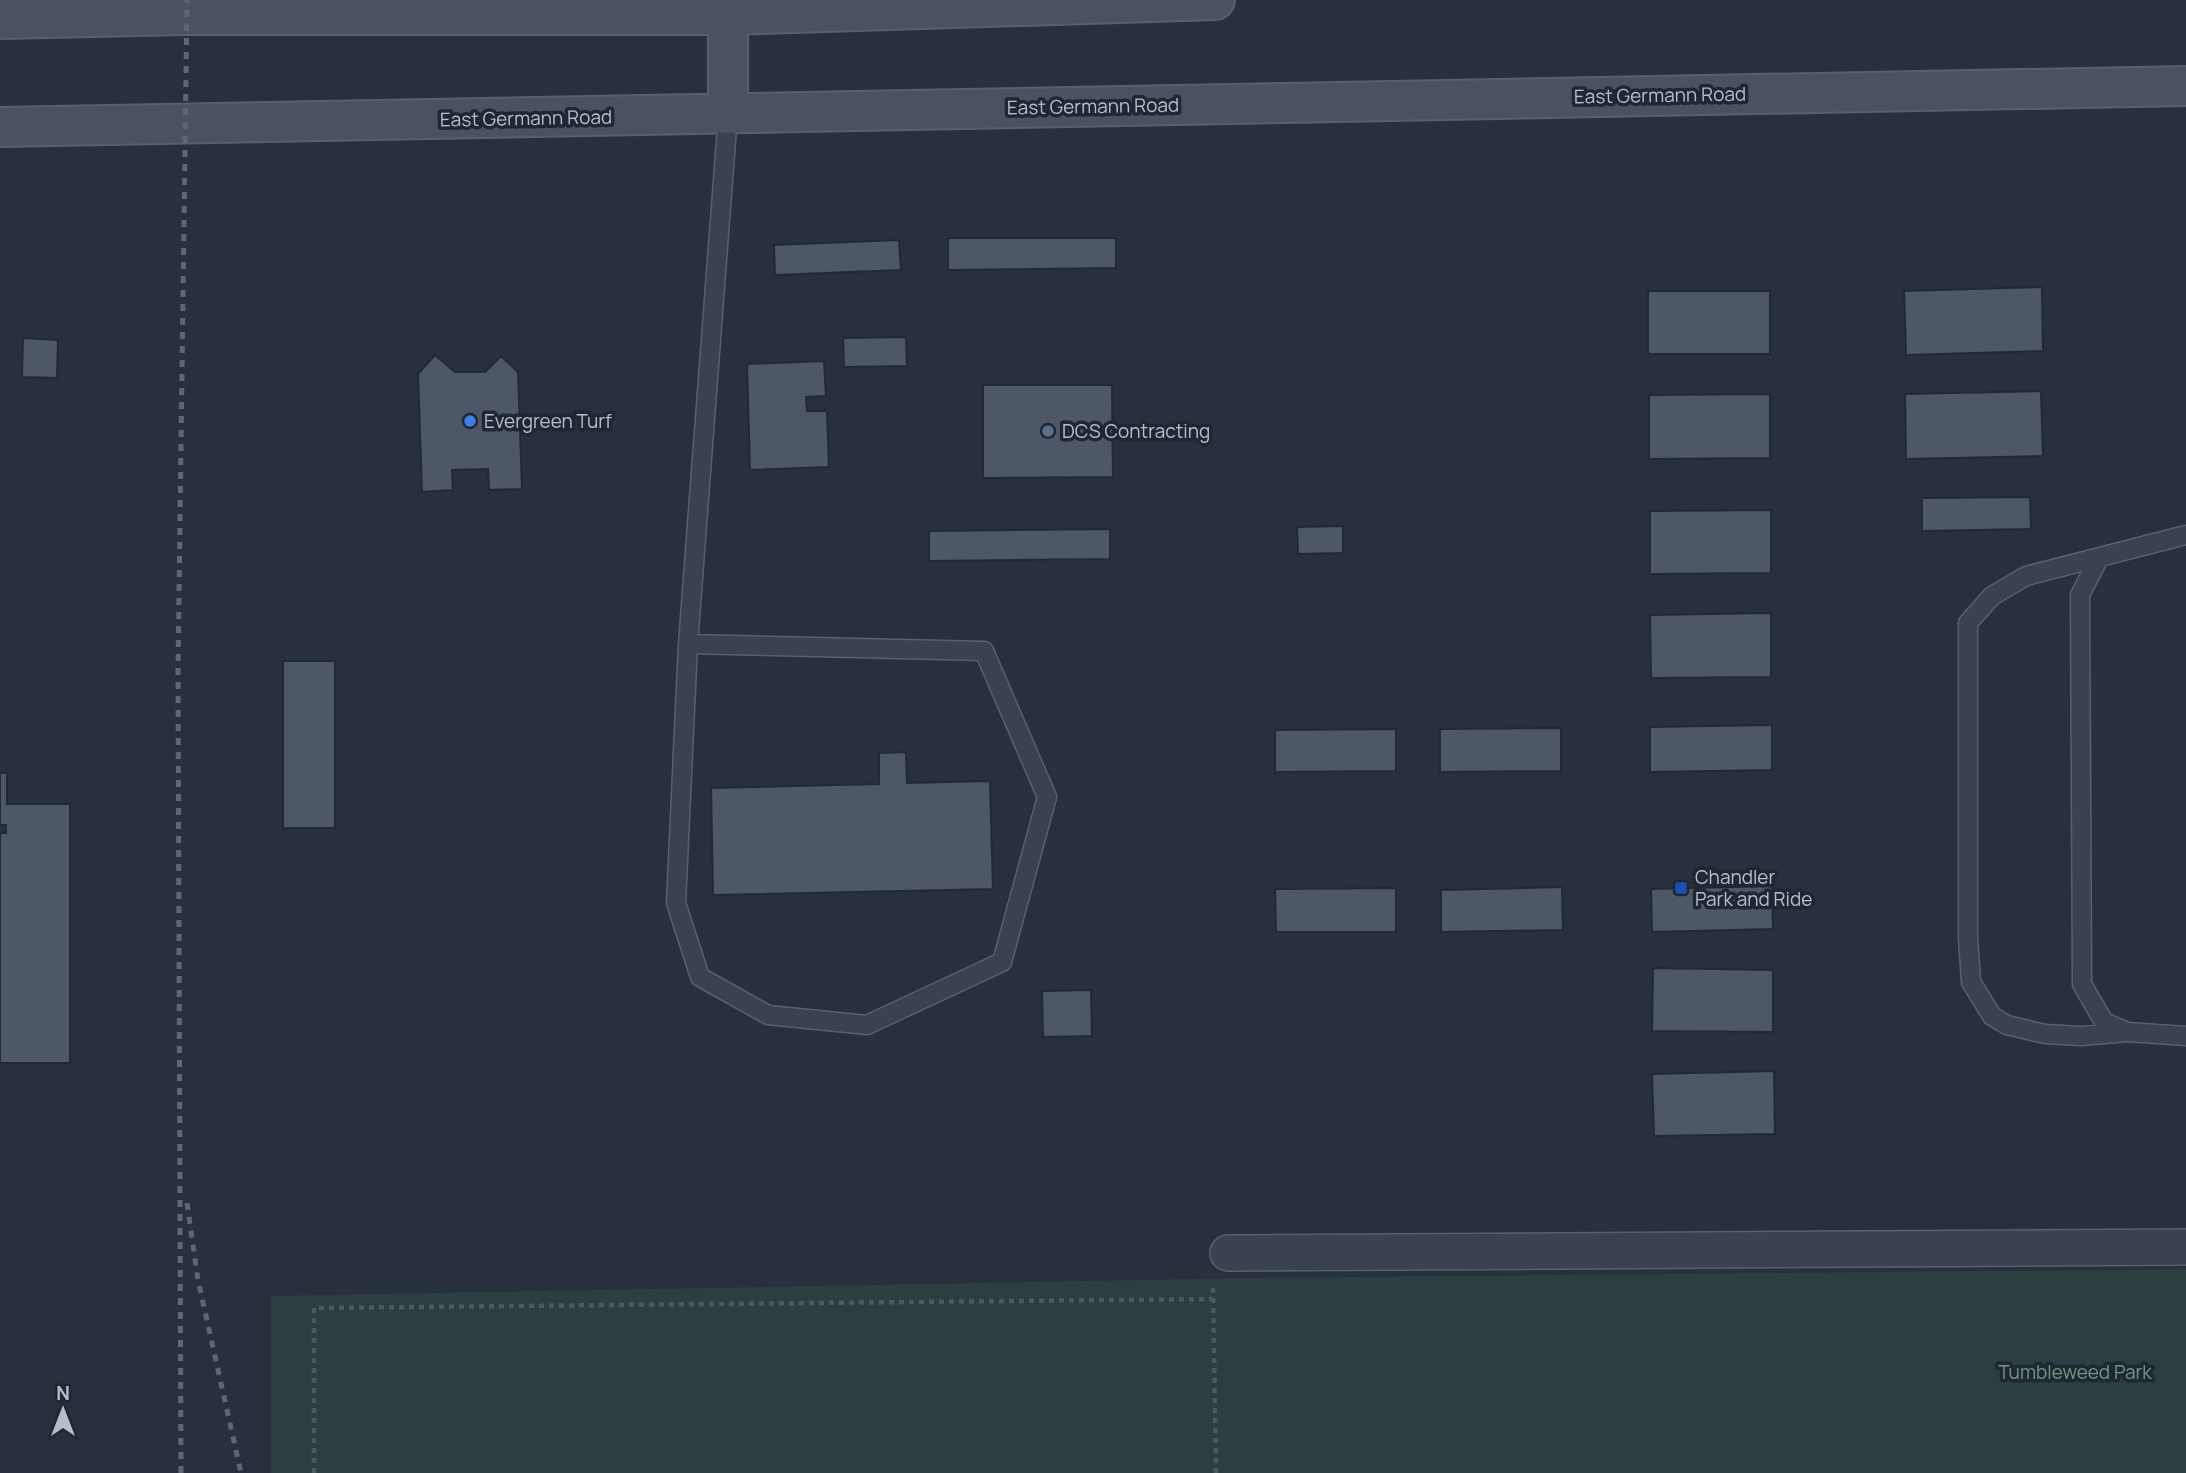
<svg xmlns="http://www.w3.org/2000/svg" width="2186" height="1473" font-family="Manrope,sans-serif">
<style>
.green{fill:#2b3e40}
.building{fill:#4e5767;stroke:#222936;stroke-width:2}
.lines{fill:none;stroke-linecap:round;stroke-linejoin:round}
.lane-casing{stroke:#59606c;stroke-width:21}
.street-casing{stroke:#59606c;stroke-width:38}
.secondary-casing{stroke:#59606c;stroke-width:42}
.path{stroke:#4a5b5e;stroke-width:4.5;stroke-dasharray:5 5;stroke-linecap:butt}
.lane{stroke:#3b424f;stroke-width:18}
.street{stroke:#3b424f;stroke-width:35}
.secondary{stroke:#4a5161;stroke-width:38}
.rail{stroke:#5e6675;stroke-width:5;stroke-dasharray:7 7;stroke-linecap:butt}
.shop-dot{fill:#3f7fe0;stroke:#202734;stroke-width:2.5}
.service-dot{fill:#5c6f8a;stroke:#202734;stroke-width:2.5}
.transit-dot{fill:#1a4fb4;stroke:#202734;stroke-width:2.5}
.labels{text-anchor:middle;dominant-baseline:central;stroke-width:7;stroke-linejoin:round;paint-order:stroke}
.street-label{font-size:19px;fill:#b8bec9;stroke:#202734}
.poi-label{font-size:19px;fill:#b8bec9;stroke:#202734;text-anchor:start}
.park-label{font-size:19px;fill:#71987c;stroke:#202734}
</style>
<rect width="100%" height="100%" fill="#28303e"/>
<path class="green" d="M2186 1269V1473H271V1296L1244 1278Z"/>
<path class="building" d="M948 238H1116V268L948 270Z
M899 240 901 270 775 275 774 245Z
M2042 287 2043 351 1906 355 1904 291Z
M1648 291H1770V354H1648Z
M906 337 907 366 844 367 843 338Z
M23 338 58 340 57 378 22 377Z
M435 355 455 372H485L501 356 518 372 522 489 489 490 488 469 452 470 453 490 422 492 418 374Z
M824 361 826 396 806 397 807 411H827L829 467 750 470 747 364Z
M983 385H1112L1113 477 983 478Z
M2041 391 2043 456 1906 459 1905 394Z
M1770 394V458L1649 459V395Z
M2030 497 2031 529 1922 531V498Z
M1771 510V573L1650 574V511Z
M1343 526V553L1298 554 1297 527Z
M1110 529V559L929 561V531Z
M1771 613V677L1651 678 1650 615Z
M283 661H335V828H283Z
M1772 725V770L1650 772V727Z
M1561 728V771L1440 772V729Z
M1396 729V771L1275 772V730Z
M906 752 907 783 990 781 993 889 713 895 711 788 879 784V753Z
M0 773H7V804H70V1063H0V833H6V825H0Z
M1772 886 1773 929 1652 932 1651 889Z
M1562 887 1563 930 1441 932V890Z
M1396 888V932H1276L1275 889Z
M1653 968 1773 970V1032L1652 1031Z
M1091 990 1092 1036 1043 1037 1042 991Z
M1774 1071 1775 1134 1654 1136 1652 1074Z"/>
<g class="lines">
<g class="lane-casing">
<path id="lane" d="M2186 535 2026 576 1992 596 1968 623V937L1971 982 1992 1016 2007 1025 2045 1034 2081 1036 2128 1032 2186 1036
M2099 558 2080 595 2082 984 2104 1022 2125 1031
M688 644 984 651 1047 797 1002 962 867 1025 768 1015 700 977 676 903 688 644 728 114"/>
</g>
<g class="street-casing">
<path id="street" d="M1228 1253 2186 1247"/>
</g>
<g class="secondary-casing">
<path id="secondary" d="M0 19 186 15H728L1215 0
M728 114V15
M0 127 2186 86"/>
</g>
<path class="path" d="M314 1473V1308L1213 1299
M1216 1473 1213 1288H1216"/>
<use href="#lane" class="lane"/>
<use href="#street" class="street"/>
<use href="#secondary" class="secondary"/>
<path class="rail" d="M187 1203 198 1280 241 1473
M181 1473 178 670 187 0"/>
</g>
<circle class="shop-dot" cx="470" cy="421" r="7"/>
<circle class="service-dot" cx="1048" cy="431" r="7"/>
<rect class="transit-dot" x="1674" y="881" width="14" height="14" rx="3.5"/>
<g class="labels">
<g class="street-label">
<text transform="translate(1660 95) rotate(-1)">East Germann Road</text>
<text transform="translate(1093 106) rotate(-1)">East Germann Road</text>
<text transform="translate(526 118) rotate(-1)">East Germann Road</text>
</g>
<g class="poi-label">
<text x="484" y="421">Evergreen Turf</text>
<text x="1062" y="431">DCS Contracting</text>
<text x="1695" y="877">Chandler<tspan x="1695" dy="22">Park and Ride</tspan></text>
</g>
<g class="park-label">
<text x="2075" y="1372">Tumbleweed Park</text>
</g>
</g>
<g transform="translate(63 1410)" stroke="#202734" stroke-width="5" paint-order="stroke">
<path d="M0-5L12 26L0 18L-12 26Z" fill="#b8bec9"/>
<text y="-10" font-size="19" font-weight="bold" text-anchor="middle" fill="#b8bec9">N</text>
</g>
</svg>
